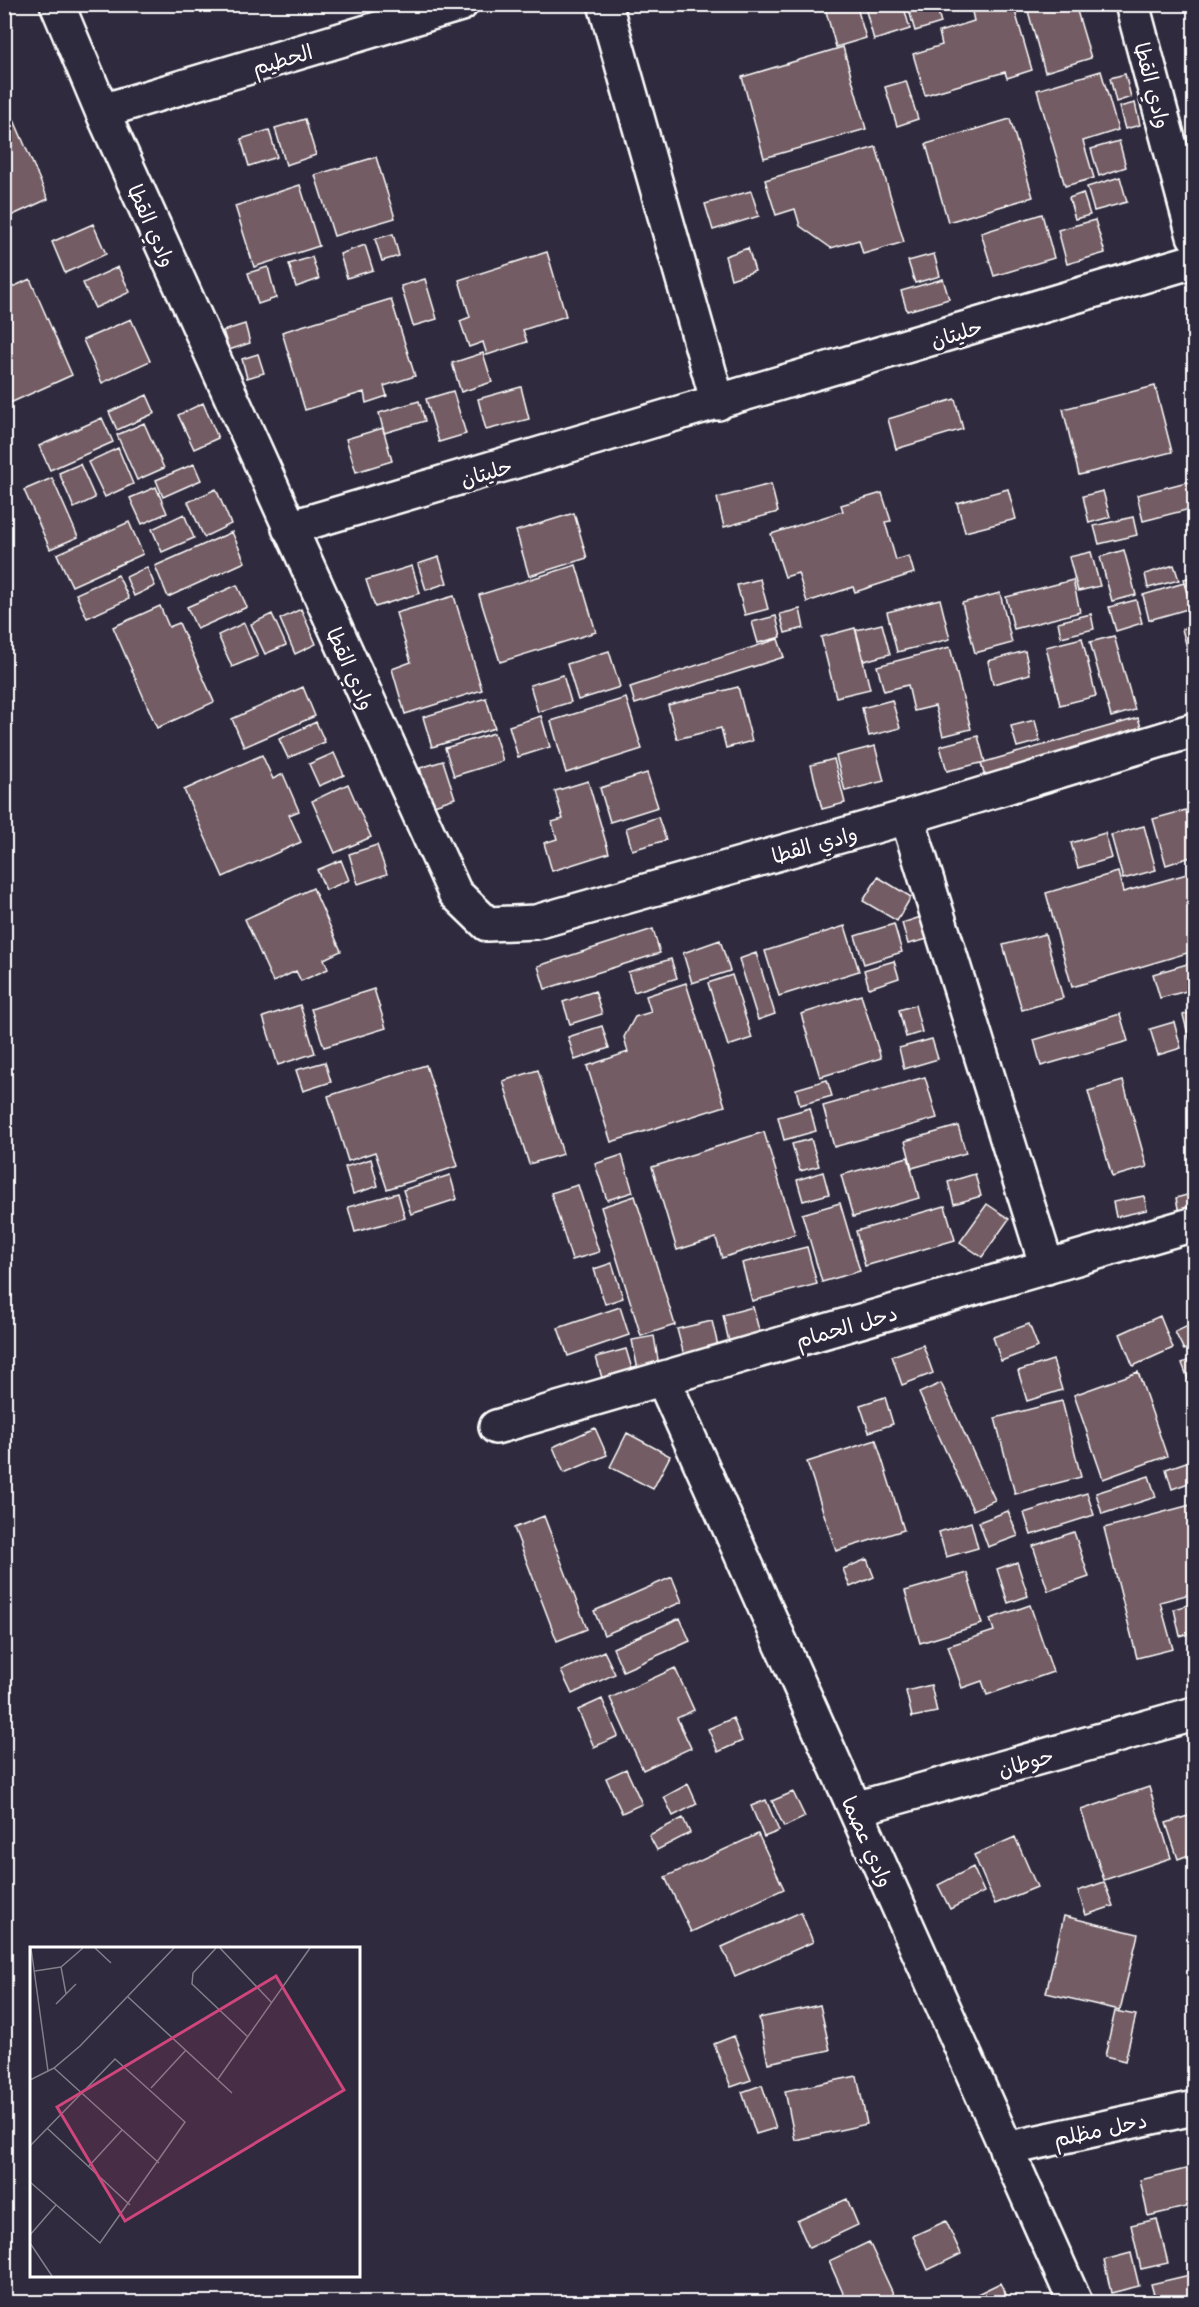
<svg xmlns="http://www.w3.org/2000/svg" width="1199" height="2307" font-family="'Playpen Sans','Playpen Sans Arabic',sans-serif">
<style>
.building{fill:#735b63;stroke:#fff;stroke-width:1.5}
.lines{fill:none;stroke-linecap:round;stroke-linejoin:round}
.minor-casing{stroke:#fff;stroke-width:38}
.minor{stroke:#2f2a3d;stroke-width:33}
.labels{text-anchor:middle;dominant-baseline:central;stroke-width:6;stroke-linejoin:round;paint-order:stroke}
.street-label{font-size:21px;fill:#fff;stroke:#2f2a3d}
.inset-road{fill:none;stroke:#827f8b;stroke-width:1.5}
.view{fill:#ce467c;fill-opacity:0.15;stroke:#ce467c;stroke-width:3}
.inset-edge{fill:none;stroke:#fff;stroke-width:3}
</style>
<rect width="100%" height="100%" fill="#2f2a3d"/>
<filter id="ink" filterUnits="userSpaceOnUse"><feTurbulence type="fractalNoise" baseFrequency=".0167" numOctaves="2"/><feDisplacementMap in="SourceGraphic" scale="12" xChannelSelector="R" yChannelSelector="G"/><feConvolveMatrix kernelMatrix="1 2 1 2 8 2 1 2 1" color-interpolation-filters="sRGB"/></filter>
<g filter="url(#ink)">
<path class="building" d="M824 4H856L866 38 836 47Z
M864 4H903L910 29 874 40Z
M907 4H936L941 23 915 31Z
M998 4H1013L1032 70 1007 78 1005 72 925 95 913 54 942 45 939 32 974 21 972 12Z
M1026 4H1075L1091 58 1045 72Z
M843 47 866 129 764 158 742 77Z
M1101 71 1118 130 1083 141 1094 178 1065 186 1037 90Z
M1125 74 1131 97 1116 102 1110 78Z
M906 81 918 119 897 126 885 87Z
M5 99 48 199 4 219V99Z
M1135 103 1140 125 1125 129 1119 107Z
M305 119 316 155 286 165 275 128Z
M1010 119 1033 197 948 222 926 144Z
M269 130 277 157 249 166 241 139Z
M1119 141 1126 167 1099 176 1091 149Z
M876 147 904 242 863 254 859 240 831 248 800 226 795 209 776 215 765 180Z
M376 157 395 218 334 236 315 175Z
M1120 177 1127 202 1094 211 1087 187Z
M300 185 319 246 254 267 235 206Z
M751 191 759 216 713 230 705 204Z
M1083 193 1090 215 1075 219 1069 198Z
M1042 214 1054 258 994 276 981 233Z
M1095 220 1105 253 1067 264 1058 230Z
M93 224 106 254 65 273 52 242Z
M393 234 399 256 382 261 375 239Z
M365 245 373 270 347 278 340 254Z
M748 248 755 271 731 279 725 256Z
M547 252 566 316 523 330 527 342 487 355 483 342 469 347 460 321 470 317 459 280Z
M934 254 940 276 915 283 908 261Z
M312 257 319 279 296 287 289 264Z
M118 267 130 292 95 308 83 283Z
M268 267 276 298 258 304 248 273Z
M30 279 72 375 8 404 4 395V291Z
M425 279 437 319 413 326 401 286Z
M943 279 949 299 907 311 901 291Z
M391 299 415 376 384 386 387 396 366 403 364 392 305 410 282 332Z
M131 319 150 361 102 383 83 340Z
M245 324 250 343 229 350 223 331Z
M483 353 492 382 461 392 452 363Z
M258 354 264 373 247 378 242 359Z
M1155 386 1172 452 1079 475 1063 409Z
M521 387 529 419 486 430 478 399Z
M453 391 466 434 439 442 426 399Z
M147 395 155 413 117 430 109 412Z
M955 399 963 429 896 449 888 419Z
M419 401 425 421 384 433 379 413Z
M203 403 218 438 194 449 178 415Z
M102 418 113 442 50 470 39 446Z
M144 423 164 468 137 480 117 435Z
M383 428 392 461 356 472 346 439Z
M118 448 133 484 105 497 88 462Z
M80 464 95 498 74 508 59 473Z
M194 464 201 480 163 497 156 480Z
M52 478 78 537 50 549 24 490Z
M1194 480V508L1143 521 1137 495Z
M771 484 778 512 724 527 717 498Z
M156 487 167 513 142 524 130 498Z
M216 489 231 524 204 537 188 502Z
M1008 489 1016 519 965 532 957 503Z
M1103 491 1110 517 1089 523 1083 496Z
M882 493 891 521 885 522 896 560 909 556 914 573 855 592 853 587 807 602 798 573 785 577 771 534 843 511 841 505Z
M574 513 587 558 529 576 516 531Z
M184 514 194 538 162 552 152 529Z
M1133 517 1137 535 1099 544 1094 526Z
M129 522 143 554 72 586 57 554Z
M232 532 245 562 168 597 155 566Z
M1124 550 1136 595 1112 601 1100 557Z
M1091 552 1100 586 1078 591 1069 557Z
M439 557 447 583 426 590 418 564Z
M576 565 596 632 500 662 479 595Z
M1174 565 1179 580 1148 588 1145 574Z
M412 566 420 593 375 607 366 580Z
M147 567 155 586 134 596 126 577Z
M118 575 129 599 87 618 76 594Z
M1194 576V603L1191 604 1184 579Z
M760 579 768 609 745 615 737 585Z
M1073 580 1080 612 1014 629 1006 597Z
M1184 583 1191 608 1149 620 1143 595Z
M237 585 247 607 197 629 187 607Z
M1000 593 1012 643 975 653 962 603Z
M454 596 482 690 405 714 392 669 411 662 396 613Z
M940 599 950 639 897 652 887 612Z
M1136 600 1142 623 1116 631 1109 607Z
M160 606 169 627 179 623 214 702 157 728 113 627Z
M301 609 316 644 295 654 280 619Z
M800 609 804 628 785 633 780 614Z
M272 614 286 645 265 654 251 624Z
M1091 614 1094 629 1061 637 1058 622Z
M776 616 781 637 758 643 752 622Z
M244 623 258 656 232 667 218 635Z
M882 624 890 654 864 661 856 630Z
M1194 625V674L1182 629Z
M855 628 870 689 836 697 821 637Z
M1114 636 1135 710 1111 717 1090 642Z
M1082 638 1096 696 1060 705 1046 647Z
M778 639 784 657 635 704 630 687Z
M950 647 971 729 943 736 935 706 914 711 908 685 884 691 877 666Z
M609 651 620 687 578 700 567 664Z
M1025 651 1030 674 993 684 988 661Z
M563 675 571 702 538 712 530 685Z
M303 687 315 716 244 747 232 719Z
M738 687 752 741 726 748 721 728 677 739 668 705Z
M486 698 495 728 432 747 423 717Z
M626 698 642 749 566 773 551 721Z
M892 700 900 728 869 736 862 708Z
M541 716 550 747 518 757 509 726Z
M1138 718 1144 736 986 781 981 763Z
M1035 720 1040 741 1017 747 1011 726Z
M316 722 325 742 288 758 279 739Z
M494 733 503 761 454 776 445 748Z
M978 736 985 762 947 771 940 746Z
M875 746 884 781 845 791 836 756Z
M334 753 344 775 319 786 309 764Z
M262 755 273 779 283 774 299 811 289 815 301 842 223 877 184 790Z
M834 759 845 803 822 809 811 765Z
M443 761 455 798 431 806 420 768Z
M647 773 658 807 610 822 600 788Z
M588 781 609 853 552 871 544 843 557 839 552 822 563 819 555 791Z
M348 784 371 837 335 853 312 801Z
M1186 810 1194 841V856L1166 865 1153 819Z
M658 817 666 840 632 850 626 828Z
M1144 826 1156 870 1123 879 1111 835Z
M1105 833 1112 858 1078 868 1071 843Z
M377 845 387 874 358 884 349 854Z
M341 860 349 880 326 890 317 870Z
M1118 872 1123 892 1194 872V951L1072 987 1046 893Z
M878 877 911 897 897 921 863 901Z
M313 888 341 951 324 959 328 969 301 981 296 971 273 982 245 919Z
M921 917 928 939 908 944 902 923Z
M894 924 902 952 864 964 855 936Z
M845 926 859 971 779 996 765 951Z
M653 929 660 953 545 989 538 966Z
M1045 934 1063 998 1022 1010 1003 945Z
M720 940 730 971 692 983 683 953Z
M756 953 775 1014 758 1020 739 959Z
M671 959 677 978 634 992 628 972Z
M894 961 899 978 869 988 864 970Z
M1194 962V989L1160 998 1153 974Z
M732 975 752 1038 728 1046 708 983Z
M686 983 725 1106 611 1142 587 1066 628 1052 624 1037 635 1017 651 1012 646 996Z
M374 989 386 1028 324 1047 311 1009Z
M595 991 602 1014 570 1024 563 1002Z
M861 995 881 1058 820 1077 801 1014Z
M300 1005 315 1053 278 1065 263 1017Z
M915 1005 922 1032 906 1037 899 1010Z
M1194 1011V1057L1183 1015Z
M1120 1014 1128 1041 1041 1066 1034 1040Z
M1174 1022 1181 1048 1158 1055 1150 1029Z
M602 1026 609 1048 575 1060 568 1037Z
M932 1039 938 1059 904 1069 899 1048Z
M325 1062 331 1082 303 1091 296 1070Z
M426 1065 458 1166 387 1189 375 1152 348 1161 328 1096Z
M538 1070 563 1154 529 1164 503 1081Z
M925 1077 937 1118 834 1147 823 1106Z
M827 1080 832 1096 800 1105 796 1089Z
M1123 1081 1147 1167 1112 1177 1088 1091Z
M810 1108 816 1131 784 1140 778 1117Z
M958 1126 966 1153 912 1168 905 1141Z
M764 1132 795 1234 722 1258 716 1238 677 1250 652 1167Z
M811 1139 819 1166 800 1171 792 1144Z
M622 1155 633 1192 607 1200 595 1164Z
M908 1157 919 1198 853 1217 841 1175Z
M371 1159 378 1186 353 1194 345 1167Z
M823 1172 829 1194 803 1201 797 1180Z
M975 1174 981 1196 954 1204 948 1182Z
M450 1175 457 1199 411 1214 403 1190Z
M578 1185 599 1252 572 1260 551 1193Z
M398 1193 405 1218 355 1232 348 1207Z
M1194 1193V1208L1179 1213 1176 1198Z
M635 1196 675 1325 641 1336 601 1207Z
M1144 1196 1147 1210 1116 1217 1113 1202Z
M840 1203 860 1271 822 1282 802 1214Z
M987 1204 1009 1219 982 1257 960 1242Z
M945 1206 955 1240 865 1266 856 1231Z
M807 1247 817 1284 752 1301 742 1263Z
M612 1263 623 1298 605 1304 594 1269Z
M620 1307 629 1335 568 1356 558 1328Z
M753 1307 760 1334 729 1342 723 1315Z
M1160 1316 1173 1348 1133 1366 1120 1334Z
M712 1321 719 1350 685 1359 677 1329Z
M1194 1323V1346L1184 1350 1175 1332Z
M1029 1324 1038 1347 1001 1361 993 1337Z
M654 1336 659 1366 638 1370 632 1340Z
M923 1345 933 1373 902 1385 892 1356Z
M626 1349 632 1369 602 1378 596 1357Z
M1194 1358V1395L1182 1363Z
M1053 1360 1062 1390 1027 1401 1018 1371Z
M1138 1372 1167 1456 1103 1479 1074 1395Z
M941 1383 995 1500 973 1510 919 1393Z
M885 1397 893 1424 869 1432 860 1405Z
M1062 1401 1081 1477 1015 1494 995 1418Z
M595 1428 607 1455 564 1473 553 1447Z
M627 1433 670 1456 653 1489 610 1467Z
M876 1440 904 1530 836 1551 807 1462Z
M1192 1460 1194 1481 1172 1489 1166 1469Z
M1149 1476 1156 1497 1102 1514 1096 1493Z
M1087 1493 1094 1515 1031 1535 1024 1513Z
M1194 1504V1593L1160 1602 1173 1649 1137 1658 1104 1528Z
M1008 1511 1018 1536 988 1547 979 1522Z
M544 1516 587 1629 557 1641 514 1528Z
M971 1522 978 1548 946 1557 939 1532Z
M1074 1532 1089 1577 1048 1591 1033 1546Z
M867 1559 874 1577 850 1587 843 1569Z
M1017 1562 1028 1596 1008 1603 997 1569Z
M967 1573 982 1624 920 1643 905 1591Z
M672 1577 682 1602 604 1635 594 1611Z
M1194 1603V1632L1180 1636 1174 1609Z
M1030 1605 1053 1672 987 1695 982 1681 962 1688 948 1646 994 1631 990 1619Z
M680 1618 690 1641 623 1671 613 1648Z
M604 1651 615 1674 572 1694 561 1671Z
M675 1668 694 1710 677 1718 691 1748 643 1770 610 1698Z
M931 1685 937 1712 912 1717 906 1691Z
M602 1699 618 1736 594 1747 578 1710Z
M733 1718 742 1741 718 1752 708 1729Z
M626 1769 642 1804 622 1813 606 1778Z
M688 1784 697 1804 673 1816 664 1797Z
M1149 1787 1171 1858 1104 1880 1081 1810Z
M793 1792 805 1817 784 1827 772 1801Z
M766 1800 779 1831 764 1837 751 1806Z
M1191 1815 1194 1828V1853L1178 1859 1166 1823Z
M683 1818 690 1833 657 1850 649 1835Z
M758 1834 784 1889 691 1932 665 1877Z
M1015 1837 1037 1887 995 1904 974 1855Z
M973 1867 984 1892 950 1909 938 1885Z
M1104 1882 1113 1906 1086 1915 1078 1891Z
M801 1912 813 1942 735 1976 722 1947Z
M1064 1916 1138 1934 1120 2010 1046 1993Z
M820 2005 830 2050 768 2063 759 2018Z
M1115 2011 1136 2015 1125 2061 1105 2056Z
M734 2036 751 2080 731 2087 714 2044Z
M857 2076 867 2124 795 2140 785 2091Z
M762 2085 776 2128 756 2134 742 2092Z
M1194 2167V2205L1148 2216 1140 2180Z
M847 2199 858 2225 809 2248 797 2221Z
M1157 2219 1168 2263 1141 2269 1131 2225Z
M946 2221 961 2254 928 2270 913 2236Z
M869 2242 897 2302H847L829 2261Z
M1131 2253 1139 2286 1111 2293 1104 2260Z
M1194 2274V2302H1156L1151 2284Z
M1000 2283 1010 2302H961Z"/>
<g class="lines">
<g class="minor-casing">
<path id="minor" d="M57 4 102 111 455 893 487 924 536 922 907 817 1194 730
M605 4 718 403
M1132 4 1194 236
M102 111 461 4
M289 528 1194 261
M907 817 1047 1267
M663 1379 1075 2302
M496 1427 1194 1224
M855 1809 1194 1714
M1006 2149 1194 2108"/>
</g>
<use href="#minor" class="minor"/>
</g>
</g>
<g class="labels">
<g class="street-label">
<text transform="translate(282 58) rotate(-16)">الحطيم</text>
<text transform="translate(1154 85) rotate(75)">وادي القطا</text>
<text transform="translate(153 225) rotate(66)">وادي القطا</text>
<text transform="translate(956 332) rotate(-17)">حليتان</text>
<text transform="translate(486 471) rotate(-16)">حليتان</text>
<text transform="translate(352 668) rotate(66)">وادي القطا</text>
<text transform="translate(814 843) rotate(-16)">وادي القطا</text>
<text transform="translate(846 1325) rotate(-16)">دحل الحمام</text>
<text transform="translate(1025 1761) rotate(-16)">حوطان</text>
<text transform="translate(869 1841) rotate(66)">وادي عصما</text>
<text transform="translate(1100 2128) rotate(-12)">دحل مظلم</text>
</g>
</g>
<g transform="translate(30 1947)">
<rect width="330" height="330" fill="#2f2a3d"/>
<path class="inset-road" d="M1 1 18 124M65 1 81 16M186 1 163 26 162 37 218 90M190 1 242 56M31 20 36 47M5 24 31 20 53 1M98 50 202 146M26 57 46 37M24 121 129 216M188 132 280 1M0 133 24 121 50 99 144 1M121 141 156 103M17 181 100 258M0 199 85 112 155 175 70 296 0 235M58 220 92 183M0 288 26 258M0 296 22 329"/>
<path class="view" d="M246 29 314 143 95 274 27 160Z"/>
<rect width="330" height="330" class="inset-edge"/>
</g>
<rect width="1199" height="2307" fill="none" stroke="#2f2a3d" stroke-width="24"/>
<rect x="12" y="12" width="1175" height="2283" fill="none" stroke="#fff" stroke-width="2" filter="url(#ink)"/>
</svg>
